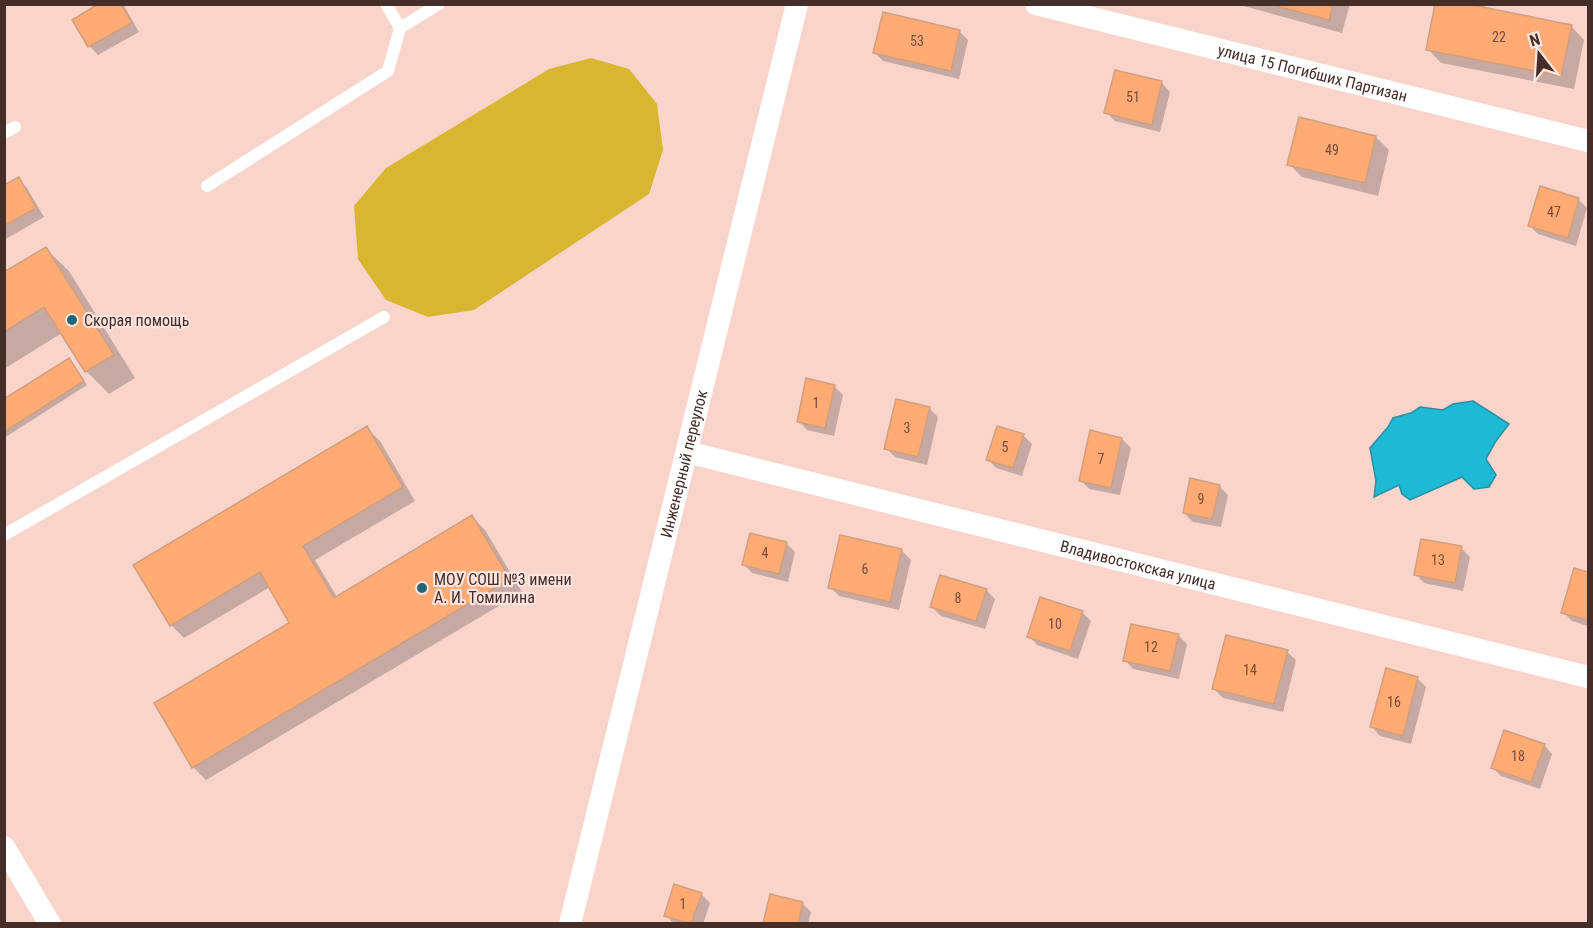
<svg xmlns="http://www.w3.org/2000/svg" width="1593" height="928" font-family="'Roboto Condensed',sans-serif">
<style>
.green{fill:#d8b62f}
.water{fill:#1eb9d4;stroke:#2a8fa0;stroke-width:1.5}
.shadow{fill:#0003}
.building{fill:#ffab73;stroke:#d09f80;stroke-width:1.5}
.lines{fill:none;stroke-linecap:round;stroke-linejoin:round}
.service{stroke:#fff;stroke-width:12}
.minor{stroke:#fff;stroke-width:22}
.poi-dot{fill:#206776;stroke:#fde4de;stroke-width:2}
.labels{text-anchor:middle;dominant-baseline:central;stroke-width:4.5;stroke-linejoin:round;paint-order:stroke}
.number-label{font-size:14px;fill:#744c3b}
.street-label{font-size:16px;fill:#452d28;stroke:#fde4de}
.poi-label{font-size:16px;fill:#452d28;stroke:#fde4de;text-anchor:start}
</style>
<rect width="100%" height="100%" fill="#f8d4cb"/>
<path class="green" d="M591 58 629 69 657 104 663 150 649 194 474 310 428 317 386 300 358 259 354 206 386 168 549 69Z"/>
<path class="water" d="M1473 401 1509 424 1496 441 1486 459 1496 475 1489 487 1474 489 1462 477 1410 500 1402 494 1399 485 1374 497 1376 481 1370 448 1388 427 1393 418 1411 413 1420 407 1443 410 1453 404Z"/>
<path class="shadow" d="M101 4H123L139 32 98 55 90 47 74 20Z
M1236 4H1350L1342 33Z
M1571 26 1584 40 1574 89 1441 63 1428 49Z
M959 31 968 40 959 79 883 61 874 52Z
M1116 71 1162 83 1170 92 1160 132 1115 121 1106 112Z
M1376 137 1389 150 1378 196 1302 177 1289 164Z
M18 179 27 188 44 217 4 240V187Z
M1578 199 1587 208 1576 246 1538 234 1530 226Z
M46 249 69 271 135 378 109 394 86 371 62 333 4 369V274Z
M69 360 87 385 4 438V401Z
M834 386 843 395 834 436 807 430 799 421Z
M930 409 938 417 927 465 895 457 886 448Z
M366 428 380 441 415 501 315 560 337 597 472 517 485 530 522 592 206 780 193 767 291 623 270 587 184 638 171 625Z
M1023 435 1032 444 1022 476 996 468 988 459Z
M1122 439 1131 448 1120 495 1089 489 1081 480Z
M1219 486 1228 495 1221 527 1193 522 1184 513Z
M842 537 902 551 911 560 899 610 839 596 830 587Z
M786 543 795 552 788 582 752 573 744 565Z
M1461 548 1470 557 1463 591 1424 583 1416 574Z
M1575 569 1588 573V626L1572 621 1563 612Z
M986 590 995 599 985 629 941 616 932 607Z
M1082 612 1091 621 1078 659 1037 645 1029 636Z
M1178 635 1187 644 1179 679 1133 669 1125 660Z
M1287 652 1296 660 1283 712 1223 698 1214 689Z
M1417 678 1426 687 1411 744 1380 736 1372 727Z
M1544 745 1552 754 1540 789 1501 776 1492 767Z
M701 894 710 903 703 924H674L666 915Z
M802 903 811 912 808 924H764Z"/>
<path class="building" d="M98 4H121L132 23 88 47 72 20Z
M1269 4H1333L1329 20Z
M1435 4H1468L1572 25 1561 76 1426 50Z
M883 12 960 30 951 71 873 53Z
M1115 70 1162 81 1152 125 1104 113Z
M1299 117 1376 136 1365 183 1287 165Z
M19 177 36 208 4 226V185Z
M1540 186 1579 198 1568 238 1528 226Z
M46 247 114 355 85 372 44 307 4 332V272Z
M69 358 84 381 4 432V399Z
M806 378 835 385 825 428 797 422Z
M896 399 930 407 918 457 884 449Z
M367 426 403 487 303 546 334 598 472 515 510 579 192 768 154 703 289 623 260 572 170 626 133 565Z
M997 426 1024 434 1013 468 986 460Z
M1090 430 1122 438 1111 488 1079 481Z
M1190 478 1220 485 1212 519 1183 513Z
M750 533 787 542 779 574 742 565Z
M840 535 902 549 890 602 828 588Z
M1421 539 1462 546 1455 583 1414 575Z
M1574 568 1588 572V620L1561 613Z
M940 575 987 589 976 621 930 607Z
M1040 597 1083 611 1070 651 1027 637Z
M1131 624 1179 634 1170 671 1123 661Z
M1226 635 1288 650 1274 704 1212 689Z
M1386 668 1418 677 1403 736 1370 727Z
M1504 730 1545 744 1531 782 1491 768Z
M674 884 702 893 691 924 664 916Z
M770 894 803 902 798 924H763Z"/>
<g class="lines">
<path class="service" d="M400 28 439 4
M4 133 15 127
M207 186 388 71 400 28 386 4
M4 535 384 317"/>
<g class="minor">
<path id="s1" d="M1036 4 1588 141"/>
<path id="s2" d="M687 452 1588 677"/>
<path d="M4 847 50 924"/>
<path id="s3" d="M570 924 797 4"/>
</g>
</g>
<g class="poi-dot">
<circle cx="72" cy="320" r="6"/>
<circle cx="422" cy="588" r="6"/>
</g>
<g class="labels">
<g class="number-label">
<text x="1499" y="37">22</text>
<text x="917" y="41">53</text>
<text x="1133" y="97">51</text>
<text x="1332" y="150">49</text>
<text x="1554" y="212">47</text>
<text x="816" y="403">1</text>
<text x="907" y="428">3</text>
<text x="1005" y="447">5</text>
<text x="1101" y="459">7</text>
<text x="1201" y="499">9</text>
<text x="765" y="553">4</text>
<text x="1438" y="560">13</text>
<text x="865" y="569">6</text>
<text x="958" y="598">8</text>
<text x="1055" y="624">10</text>
<text x="1151" y="647">12</text>
<text x="1250" y="670">14</text>
<text x="1394" y="702">16</text>
<text x="1518" y="756">18</text>
<text x="683" y="904">1</text>
</g>
<g class="street-label">
<text stroke="none"><textPath href="#s1" startOffset="285">улица 15 Погибших Партизан</textPath></text>
<text stroke="none"><textPath href="#s3" startOffset="474">Инженерный переулок</textPath></text>
<text stroke="none"><textPath href="#s2" startOffset="465">Владивостокская улица</textPath></text>
</g>
<g class="poi-label">
<text x="84" y="320">Скорая помощь</text>
<text x="434" y="579">МОУ СОШ №3 имени<tspan x="434" dy="18">А. И. Томилина</tspan></text>
</g>
</g>
<rect width="1593" height="928" fill="none" stroke="#452d28" stroke-width="12"/>
<g transform="translate(1539 54) rotate(343)" stroke="#fde4de" stroke-width="4.5" paint-order="stroke">
<path d="M0-4.5L10 22L0 15L-10 22Z" fill="#452d28"/>
<text y="-9" font-size="16" font-weight="bold" text-anchor="middle" fill="#452d28">N</text>
</g>
</svg>
